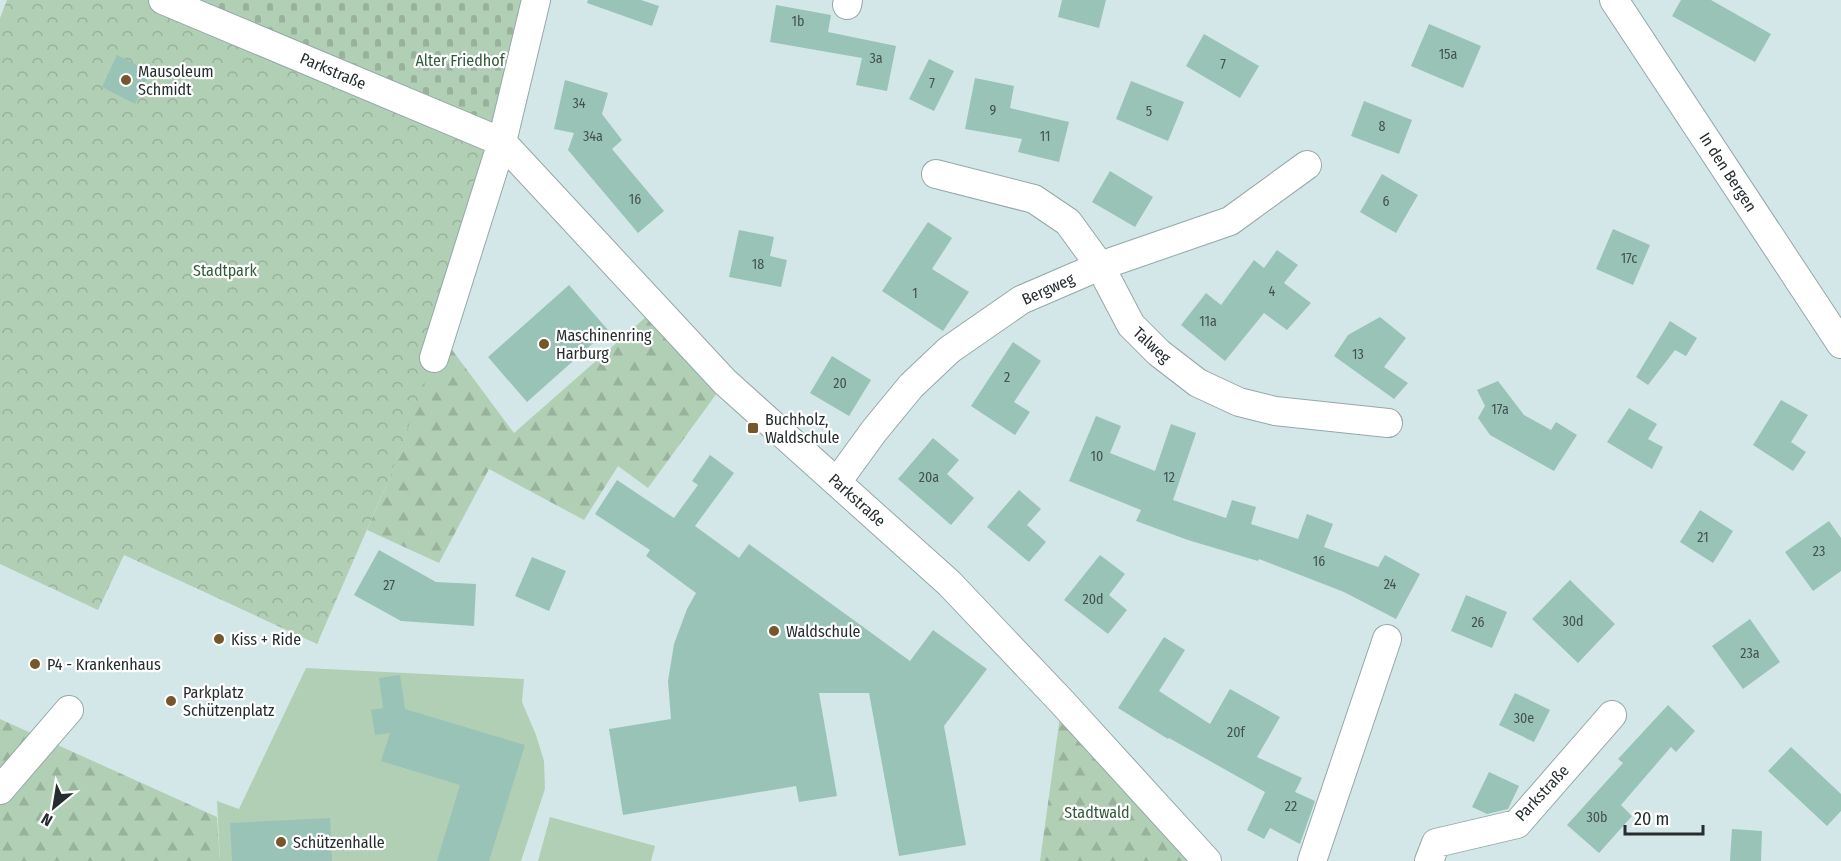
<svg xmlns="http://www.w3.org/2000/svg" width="1841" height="861" font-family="'Fira Sans Condensed',sans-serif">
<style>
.forest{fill:url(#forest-firs)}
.cemetery{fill:url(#cemetery-stones)}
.park{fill:url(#park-crowns)}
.pitch{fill:#b1cfb5}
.building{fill:#99c3b7}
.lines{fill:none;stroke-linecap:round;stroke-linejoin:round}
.minor-casing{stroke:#95a8a9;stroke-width:30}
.minor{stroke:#fff;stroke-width:28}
.poi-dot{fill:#76562c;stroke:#fff;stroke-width:2}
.labels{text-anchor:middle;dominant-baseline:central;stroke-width:4.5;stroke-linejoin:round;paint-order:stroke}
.number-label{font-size:14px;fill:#425250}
.park-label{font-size:16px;fill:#2f5d39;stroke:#fff}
.poi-label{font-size:16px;fill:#252d2e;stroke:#fff;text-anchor:start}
.street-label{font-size:16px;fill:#252d2e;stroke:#fff}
</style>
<defs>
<pattern id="forest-firs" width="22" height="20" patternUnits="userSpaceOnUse" patternTransform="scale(1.5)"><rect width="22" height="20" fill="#b1cfb5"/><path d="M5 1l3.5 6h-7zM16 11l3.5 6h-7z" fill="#98b29c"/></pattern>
<pattern id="cemetery-stones" width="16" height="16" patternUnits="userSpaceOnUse" patternTransform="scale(1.5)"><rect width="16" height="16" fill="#b1cfb5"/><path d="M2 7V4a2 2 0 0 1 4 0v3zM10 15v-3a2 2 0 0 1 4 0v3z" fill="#98b29c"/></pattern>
<pattern id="park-crowns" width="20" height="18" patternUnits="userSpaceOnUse" patternTransform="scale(1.5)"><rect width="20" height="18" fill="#b1cfb5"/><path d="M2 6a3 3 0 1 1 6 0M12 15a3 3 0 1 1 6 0" fill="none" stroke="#98b29c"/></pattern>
</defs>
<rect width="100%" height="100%" fill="#d3e7e8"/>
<path class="forest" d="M655 309 725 382 648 488 618 466 584 520 489 469 439 563 367 530 389 479 441 335 514 433Z
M1062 702 1207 861H1040Z
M0 719 217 817 220 861H0Z"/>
<path class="cemetery" d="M163 0H536L502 142Z"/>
<path class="park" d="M7 0H163L502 142 434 358 389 479 317 644 124 555 98 610 0 564V18Z"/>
<path class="pitch" d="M306 668 524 679 522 702 536 735 544 761 545 789 521 861H220L217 801 239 809Z
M550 817 655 846 651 861H538Z"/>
<path class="building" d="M588 0H641L659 6 652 26 587 3Z
M1062 0H1106L1099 28 1058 17Z
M1681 0H1711L1771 34 1755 62 1672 16Z
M776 5 831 15 828 32 896 46 887 91 856 85 862 58 770 42Z
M1429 24 1481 46 1463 88 1411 66Z
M1204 34 1259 66 1240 98 1186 66Z
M117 55 151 72 135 104 102 87Z
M929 59 954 71 934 111 909 99Z
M975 78 1014 86 1010 108 1069 122 1059 162 1018 152 1022 139 965 129Z
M565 80 608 93 602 114 622 140 612 149 664 211 638 233 568 150 574 133 554 129Z
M1131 81 1184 102 1168 141 1116 119Z
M1364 101 1412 120 1399 154 1351 136Z
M1110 171 1153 197 1135 227 1092 202Z
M1382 174 1418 195 1396 233 1360 212Z
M928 222 952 238 932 269 969 292 943 331 882 291Z
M1613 229 1650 245 1633 285 1596 269Z
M739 230 774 237 770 256 787 260 781 287 729 277Z
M1277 250 1298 265 1284 283 1311 303 1287 330 1264 313 1225 361 1181 325 1206 293 1221 305 1254 260 1264 268Z
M569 285 608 330 527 402 488 357Z
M1380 317 1406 338 1384 367 1408 383 1394 399 1334 356 1348 335Z
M1670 321 1697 338 1686 356 1675 350 1648 385 1636 377Z
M1013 342 1041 361 1014 402 1030 412 1015 435 971 406Z
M832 356 871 380 849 416 810 393Z
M1498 381 1524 415 1551 430 1556 422 1577 435 1554 471 1490 435 1478 418 1485 406 1477 390Z
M1781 400 1808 415 1791 442 1806 452 1793 471 1753 445Z
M1629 408 1657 424 1648 439 1663 447 1652 469 1607 442Z
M1096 416 1121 426 1110 453 1155 471 1171 424 1196 433 1173 500 1226 518 1232 500 1256 507 1251 524 1298 539 1307 514 1333 524 1324 547 1378 567 1385 555 1420 574 1396 619 1344 592 1259 559 1258 561 1188 540 1136 521 1141 510 1069 481Z
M933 438 959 460 947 474 974 498 951 525 898 479Z
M710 455 734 473 695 526 739 558 749 544 910 661 933 630 987 669 944 726 966 845 899 856 869 693H819L837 796 799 802 796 786 623 815 609 729 671 719 668 681 674 644 687 609 696 593 646 556 650 550 595 514 617 480 674 518 698 485 692 481Z
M1019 490 1041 509 1027 525 1046 542 1029 562 987 527Z
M1700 510 1733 531 1713 563 1680 542Z
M1829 521 1841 538V571L1813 591 1785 552Z
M379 550 436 582 476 584 474 626 401 621 354 595Z
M1100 555 1125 574 1109 595 1127 610 1108 634 1064 600Z
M532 557 566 571 549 611 515 596Z
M1570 580 1615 624 1578 663 1532 619Z
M1466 595 1507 612 1492 648 1451 631Z
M1750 619 1780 662 1743 689 1712 646Z
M1164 637 1185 650 1159 691 1210 724 1230 689 1280 717 1257 757 1302 778 1295 792 1315 801 1300 844 1270 828 1264 839 1247 830 1265 792 1169 738 1168 739 1118 708Z
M400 675 405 709 525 745 489 861H437L460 785 381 761 390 733 375 735 371 710 383 708 379 678Z
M1515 693 1550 710 1534 742 1499 725Z
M1668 705 1695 731 1676 752 1671 747 1621 805 1632 816 1599 853 1567 825 1623 763 1618 759Z
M1791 747 1841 794V811L1827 826 1768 771Z
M1489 772 1519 786 1508 809 1487 814 1472 807Z
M330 818 332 861H232L230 823Z
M1732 829 1762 831 1761 861H1730Z"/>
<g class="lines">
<g class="minor-casing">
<path id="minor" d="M163 0 502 142 725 382 949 583 1062 702 1207 861
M1614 0 1841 344
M847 5 848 0
M936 174 1034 199 1068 222 1100 266 1131 325 1159 353 1198 383 1239 402 1275 411 1388 423
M434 358 502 142 536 0
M837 482 874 431 911 386 949 350 1021 300 1100 266 1230 221 1307 165
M0 790 69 710
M1312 861 1387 639
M1429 861 1436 843 1517 824 1612 715"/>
</g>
<use href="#minor" class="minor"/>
</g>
<g class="poi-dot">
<circle cx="126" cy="80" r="6"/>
<circle cx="544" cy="344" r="6"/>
<rect x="747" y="422" width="12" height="12" rx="3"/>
<circle cx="774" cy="631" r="6"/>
<circle cx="219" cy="639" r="6"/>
<circle cx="35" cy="664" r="6"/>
<circle cx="171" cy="701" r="6"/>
<circle cx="281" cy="842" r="6"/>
</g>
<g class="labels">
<g class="number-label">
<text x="798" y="21">1b</text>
<text x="1448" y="54">15a</text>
<text x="876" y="58">3a</text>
<text x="1223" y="64">7</text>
<text x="932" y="83">7</text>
<text x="579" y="103">34</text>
<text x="993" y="110">9</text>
<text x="1149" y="111">5</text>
<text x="1382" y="126">8</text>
<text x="593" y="136">34a</text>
<text x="1045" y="136">11</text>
<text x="635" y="199">16</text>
<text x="1386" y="201">6</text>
<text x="1629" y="258">17c</text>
<text x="758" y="264">18</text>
<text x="1272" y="291">4</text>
<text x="915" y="293">1</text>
<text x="1208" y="321">11a</text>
<text x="1358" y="354">13</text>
<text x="1007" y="377">2</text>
<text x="840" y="383">20</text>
<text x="1500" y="409">17a</text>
<text x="1097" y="456">10</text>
<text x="929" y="477">20a</text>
<text x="1169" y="477">12</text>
<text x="1703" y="537">21</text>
<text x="1819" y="551">23</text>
<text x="1319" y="561">16</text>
<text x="1390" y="584">24</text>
<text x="389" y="585">27</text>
<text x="1093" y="599">20d</text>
<text x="1573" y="621">30d</text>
<text x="1478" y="622">26</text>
<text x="1750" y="653">23a</text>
<text x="1524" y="718">30e</text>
<text x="1236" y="732">20f</text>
<text x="1291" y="806">22</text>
<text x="1597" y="817">30b</text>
</g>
<g class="park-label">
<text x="460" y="60">Alter Friedhof</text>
<text x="225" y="270">Stadtpark</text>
<text x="1097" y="812">Stadtwald</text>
</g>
<g class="poi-label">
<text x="138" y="71">Mausoleum<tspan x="138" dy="18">Schmidt</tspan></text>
<text x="556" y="335">Maschinenring<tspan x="556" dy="18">Harburg</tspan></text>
<text x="765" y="419">Buchholz,<tspan x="765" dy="18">Waldschule</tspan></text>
<text x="786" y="631">Waldschule</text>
<text x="231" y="639">Kiss + Ride</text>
<text x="47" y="664">P4 - Krankenhaus</text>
<text x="183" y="692">Parkplatz<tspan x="183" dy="18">Schützenplatz</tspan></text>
<text x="293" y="842">Schützenhalle</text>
</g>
<g class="street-label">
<text transform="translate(333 71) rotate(23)">Parkstraße</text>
<text transform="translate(1728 172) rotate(57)">In den Bergen</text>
<text transform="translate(1048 289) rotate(-24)">Bergweg</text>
<text transform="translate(1152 345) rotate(43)">Talweg</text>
<text transform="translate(857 500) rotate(42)">Parkstraße</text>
<text transform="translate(1542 793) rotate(-47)">Parkstraße</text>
</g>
</g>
<g transform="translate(54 807) rotate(210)" stroke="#ffffff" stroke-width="4.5" paint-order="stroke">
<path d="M0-4.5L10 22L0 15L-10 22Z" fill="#252d2e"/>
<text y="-9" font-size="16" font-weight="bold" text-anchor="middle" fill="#252d2e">N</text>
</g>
<path d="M1625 825v9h78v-9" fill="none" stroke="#252d2e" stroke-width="3"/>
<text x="1634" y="825" font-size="18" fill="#252d2e" stroke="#ffffff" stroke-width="4.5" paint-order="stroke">20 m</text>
</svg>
